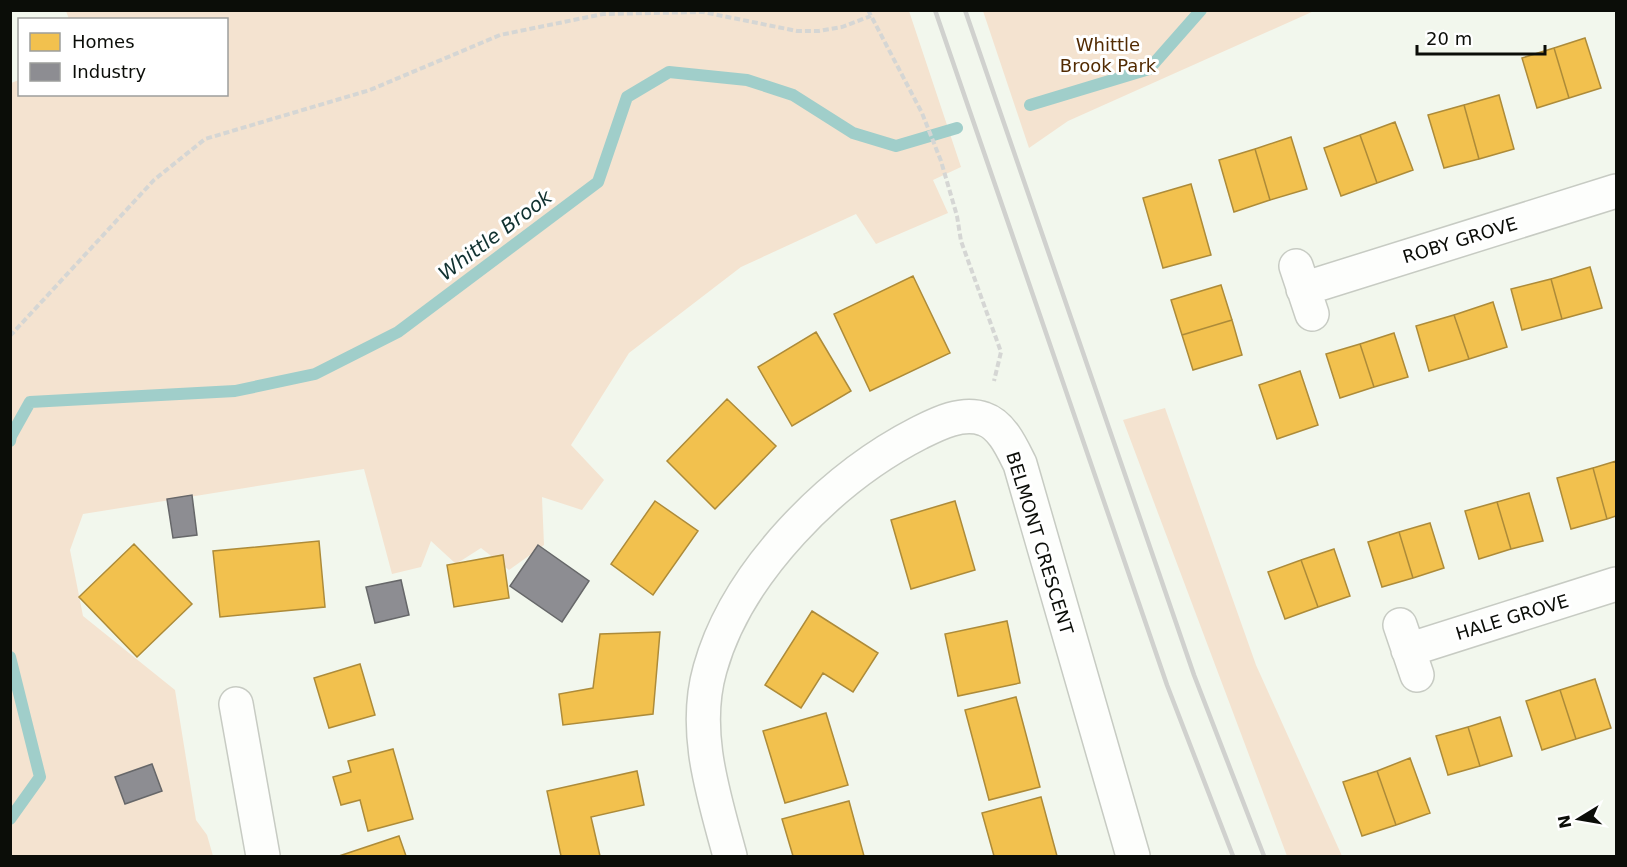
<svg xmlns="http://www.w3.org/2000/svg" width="1627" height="867" font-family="'DejaVu Sans',sans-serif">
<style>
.green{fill:#f4e3d0}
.homes{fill:#f2c14e;stroke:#ad8b39;stroke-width:1.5}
.industry{fill:#8d8d92;stroke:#666769;stroke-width:1.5}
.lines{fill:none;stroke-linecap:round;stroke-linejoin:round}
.stream{stroke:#a0ceca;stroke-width:12}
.street-casing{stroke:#c7cbc3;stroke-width:36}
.path{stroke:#d5d6d4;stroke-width:4;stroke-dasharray:6 3;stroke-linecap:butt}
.street{stroke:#fdfefc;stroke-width:33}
.rail{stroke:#d0d1ce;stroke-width:4.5}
.labels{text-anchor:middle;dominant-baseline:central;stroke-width:6;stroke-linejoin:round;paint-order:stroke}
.park-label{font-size:18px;fill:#522b03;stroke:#fff}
.street-label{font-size:18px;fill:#0b0d08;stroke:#fff}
.water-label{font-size:20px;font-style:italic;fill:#103130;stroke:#fff}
</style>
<rect width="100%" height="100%" fill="#f2f7ed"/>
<path class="green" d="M66 11H909L961 167 933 180 948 213 876 244 856 214 741 267 629 353 571 445 604 480 582 510 542 497 544 545 509 570 481 548 456 564 431 541 421 567 392 574 364 469 83 514 70 550 83 616 175 690 196 820 207 835 213 856H11V83L19 80 20 94H226V20L69 19Z
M983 11V10L1314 11 1068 121 1029 148Z
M1165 408 1256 665 1342 856H1287L1123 420Z"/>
<path class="homes" d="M1585 38 1601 88 1569 98 1554 48Z
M1554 48 1569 98 1537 108 1522 58Z
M1499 95 1514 149 1479 159 1464 105Z
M1464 105 1479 159 1444 168 1428 115Z
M1395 122 1413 170 1377 183 1360 135Z
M1360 135 1377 183 1341 196 1324 148Z
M1291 137 1307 189 1270 200 1255 149Z
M1255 149 1270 200 1234 212 1219 160Z
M1191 184 1211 255 1163 268 1143 198Z
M1590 267 1602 308 1562 319 1551 279Z
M913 276 950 353 870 391 834 314Z
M1551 279 1562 319 1522 330 1511 289Z
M1221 285 1232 320 1182 335 1171 300Z
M1493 302 1507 347 1469 359 1454 315Z
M1454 315 1469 359 1429 371 1416 326Z
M1232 320 1242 355 1193 370 1182 335Z
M816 332 851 391 792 426 758 367Z
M1394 333 1408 377 1374 387 1360 344Z
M1360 344 1374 387 1340 398 1326 354Z
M1300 371 1318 425 1277 439 1259 385Z
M727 399 776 446 715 509 667 461Z
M1616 461V516L1607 519 1593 468Z
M1593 468 1607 519 1571 529 1557 478Z
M1529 493 1543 541 1511 549 1497 502Z
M655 501 698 531 653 595 611 564Z
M955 501 975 570 911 589 891 520Z
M1497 502 1511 549 1479 559 1465 511Z
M1430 523 1444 568 1413 578 1399 532Z
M1399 532 1413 578 1382 587 1368 542Z
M319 541 325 607 220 617 213 551Z
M134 544 192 604 137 657 79 597Z
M1334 549 1350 596 1318 607 1301 560Z
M503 555 509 598 454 607 447 565Z
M1301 560 1318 607 1285 619 1268 572Z
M812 611 878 653 853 692 823 673 801 708 765 685Z
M1007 621 1020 683 958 696 945 634Z
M660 632 653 714 563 725 559 694 593 688 600 634Z
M360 664 375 715 329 728 314 678Z
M1595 679 1611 728 1576 739 1560 690Z
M1560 690 1576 739 1542 750 1526 701Z
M1016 697 1040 787 989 800 965 710Z
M826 713 848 785 785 803 763 731Z
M1500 717 1512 756 1480 766 1468 727Z
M1468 727 1480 766 1448 775 1436 736Z
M393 749 413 819 368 831 360 800 341 805 333 777 351 772 348 761Z
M1410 758 1430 813 1396 825 1377 771Z
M637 771 644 805 591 817 600 856H561L547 791Z
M1377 771 1396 825 1362 836 1343 782Z
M1041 797 1057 856H994L982 813Z
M849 801 864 856H793L782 819Z
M399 836 406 856H339Z"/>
<path class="industry" d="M192 495 197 535 173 538 167 499Z
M538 545 589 581 562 622 510 586Z
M401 580 409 615 375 623 366 587Z
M152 764 162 791 125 804 115 777Z"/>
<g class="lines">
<path class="stream" d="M1030 105 1149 69 1201 10
M10 441 11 436 30 402 235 391 315 374 398 332 598 182 627 97 669 72 747 80 793 95 853 133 896 146 957 128
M10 657 40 777 10 819"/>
<g class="street-casing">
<path id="street" d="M1296 266 1312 314
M1303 289 1616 191
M1400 625 1417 675
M1408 650 1616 584
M236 704 263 856
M730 856C714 796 692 732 710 669 737 572 831 478 919 433 937 424 962 411 984 419 1002 425 1012 448 1020 464L1133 856"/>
</g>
<path class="path" d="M868 10 922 113 941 161 957 216 961 241 1001 352 994 381
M10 336 154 180 205 139 370 90 500 35 603 14 703 12 797 31H819L842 27 871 16"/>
<use href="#street" class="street"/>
<path class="rail" d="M935 10 1167 685 1233 856
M965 10 1194 675 1264 856"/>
</g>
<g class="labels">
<g class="park-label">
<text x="1108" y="44">Whittle<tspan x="1108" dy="21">Brook Park</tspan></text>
</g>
<g class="street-label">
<text transform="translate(1460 240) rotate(-17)">ROBY GROVE</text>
<text transform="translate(1040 543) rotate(73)">BELMONT CRESCENT</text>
<text transform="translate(1512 617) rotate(-17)">HALE GROVE</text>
</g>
<g class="water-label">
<text transform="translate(495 235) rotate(-37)">Whittle Brook</text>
</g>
</g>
<rect width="1627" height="867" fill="none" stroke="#0b0d08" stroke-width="24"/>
<rect x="18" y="18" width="210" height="78" fill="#ffffff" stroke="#9d9e9c" stroke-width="1.5"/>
<rect x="30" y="33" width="30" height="18" fill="#f2c14e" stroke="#9d9e9c" stroke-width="1.5"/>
<text x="72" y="48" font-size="18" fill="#0b0d08">Homes</text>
<rect x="30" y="63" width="30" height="18" fill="#8d8d92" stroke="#9d9e9c" stroke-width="1.5"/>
<text x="72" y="78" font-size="18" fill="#0b0d08">Industry</text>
<g transform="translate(1579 819) rotate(259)" stroke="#ffffff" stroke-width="4.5" paint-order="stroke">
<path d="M0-4.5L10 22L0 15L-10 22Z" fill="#0b0d08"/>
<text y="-9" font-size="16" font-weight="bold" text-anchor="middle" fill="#0b0d08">N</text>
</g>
<path d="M1417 45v9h128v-9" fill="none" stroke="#0b0d08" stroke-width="3"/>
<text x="1426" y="45" font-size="18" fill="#0b0d08" stroke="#ffffff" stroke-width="4.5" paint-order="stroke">20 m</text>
</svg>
